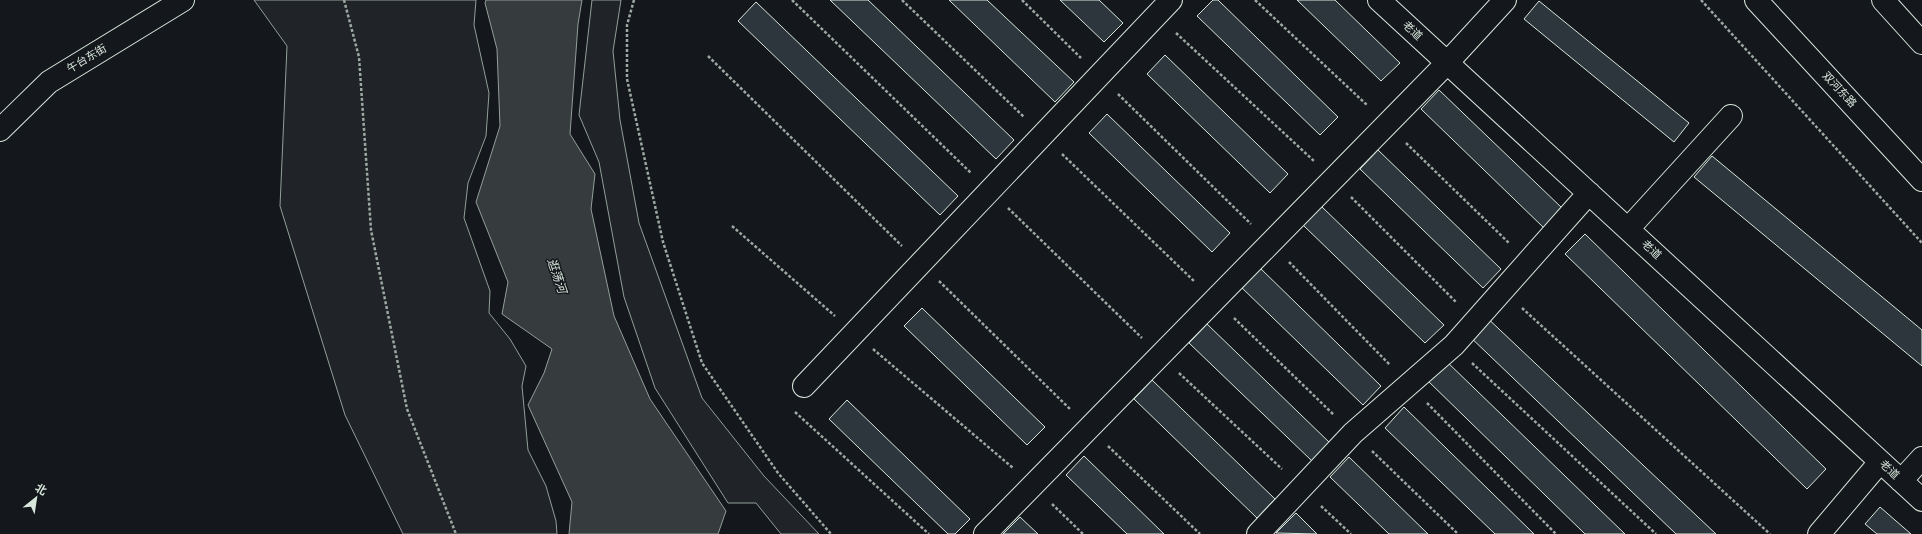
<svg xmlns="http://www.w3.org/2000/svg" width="1922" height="534" font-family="Overpass,'Noto Sans SC',sans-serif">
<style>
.green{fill:#202428;stroke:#939e99}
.water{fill:#363b3e;stroke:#939e99}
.building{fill:#2c363c;stroke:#d8e6dc}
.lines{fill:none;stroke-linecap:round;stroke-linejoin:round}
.minor-casing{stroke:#d8e6dc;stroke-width:24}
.tertiary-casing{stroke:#d8e6dc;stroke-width:24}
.path{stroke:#9da8a2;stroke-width:2.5;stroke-dasharray:3 2;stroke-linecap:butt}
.minor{stroke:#14181c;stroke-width:22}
.tertiary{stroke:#14181c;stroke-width:22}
.labels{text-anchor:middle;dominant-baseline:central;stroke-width:3;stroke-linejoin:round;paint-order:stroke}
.street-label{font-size:11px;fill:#d8e6dc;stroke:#14181c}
.water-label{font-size:12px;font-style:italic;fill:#d8e6dc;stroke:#14181c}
</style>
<rect width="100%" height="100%" fill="#14181c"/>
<path class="green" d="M254 0H476L474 25 489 93 486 136 468 183 464 218 490 291 489 313 510 339 526 366 522 386 528 450 546 486 556 521 557 534H403L345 415 280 206 287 46Z
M592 0H621L613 51 620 120 639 223 702 398 764 476 819 534H781L756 503H728L655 388 624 297 599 162 579 115Z"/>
<path class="water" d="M486 0H582L578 24 570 134 595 174 591 209 614 316 650 399 726 511 718 534H569L572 502 528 405 544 373 552 349 502 314 508 282 476 202 500 126 497 49 485 3Z"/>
<path class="building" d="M830 0H868L1014 140 996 159Z
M949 0H987L1074 82 1055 102Z
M1060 0H1099L1123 23 1104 42Z
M1213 0H1218L1338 117 1320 135 1197 16Z
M1297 0H1335L1400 63 1381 81Z
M1539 1 1689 123 1674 142 1524 19Z
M756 2 958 196 940 215 738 21Z
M1165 55 1288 174 1270 193 1147 74Z
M1439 90 1562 208 1544 228 1421 109Z
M1107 114 1230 233 1212 252 1089 133Z
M1378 150 1501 269 1483 288 1360 169Z
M1712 156 1922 330V366L1694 177Z
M1321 206 1444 325 1425 343 1303 225Z
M1585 234 1826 469 1807 489 1565 254Z
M1259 267 1381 386 1363 405 1240 286Z
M922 308 1045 427 1027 445 904 326Z
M1482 313 1716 534H1676L1465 332Z
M1207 324 1330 443 1312 461 1189 343Z
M1444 359 1625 534H1585L1426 379Z
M1152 380 1275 499 1257 518 1134 399Z
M847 400 970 519 955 534H948L829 419Z
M1404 407 1534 534H1495L1385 428Z
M1084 456 1164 534H1127L1066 475Z
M1349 457 1428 534H1389L1330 477Z
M1880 507 1911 534H1877L1865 524Z
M1296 513 1317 534 1276 533Z
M1020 517 1038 534H1003Z"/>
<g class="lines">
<g class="minor-casing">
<path id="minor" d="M1379 0 1922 500
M0 130 49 82 183 0
M1628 229 1731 116
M804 386 1171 0
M1901 481 1922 458
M985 534 1447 63 1505 0
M1258 534 1353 433 1454 345 1589 193
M1819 534 1880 462"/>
</g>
<g class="tertiary-casing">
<path id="tertiary" d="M1756 0 1922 180
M1883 0 1922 43"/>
</g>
<path class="path" d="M344 0 359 57 371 230 407 409 456 534
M634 0 627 25V79L663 242 702 363 778 473 831 534
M792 0 971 173
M902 0 1024 117
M1022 0 1081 58
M1255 0 1368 106
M1701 0 1922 243
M1176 33 1314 161
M708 56 902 246
M1118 94 1251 224
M1406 143 1510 244
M1062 154 1195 282
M1351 197 1456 302
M1008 208 1142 338
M732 226 835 316
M1289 262 1390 365
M939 281 1071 410
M1522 308 1770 534
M1234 318 1334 415
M873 349 1013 468
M1472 363 1656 534
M1179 373 1282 469
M1427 403 1556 534
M795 412 929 534
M1108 446 1200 534
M1372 451 1458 534
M1052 504 1083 534
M1321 506 1351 534"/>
<use href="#minor" class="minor"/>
<use href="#tertiary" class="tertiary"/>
</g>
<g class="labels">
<g class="street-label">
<text transform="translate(1412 31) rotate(43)">老道</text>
<text transform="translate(87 59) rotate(-31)">午台东街</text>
<text transform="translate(1839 90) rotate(47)">双河东路</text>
<text transform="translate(1651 250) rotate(43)">老道</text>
<text transform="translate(1889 470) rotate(43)">老道</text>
</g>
<g class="water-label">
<text transform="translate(556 276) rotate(71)">逛荡河</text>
</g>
</g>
<g transform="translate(36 498) rotate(30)" stroke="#14181c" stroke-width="3" paint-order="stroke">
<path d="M0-3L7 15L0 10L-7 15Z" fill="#d8e6dc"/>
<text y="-6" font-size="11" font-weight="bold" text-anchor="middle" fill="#d8e6dc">北</text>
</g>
</svg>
